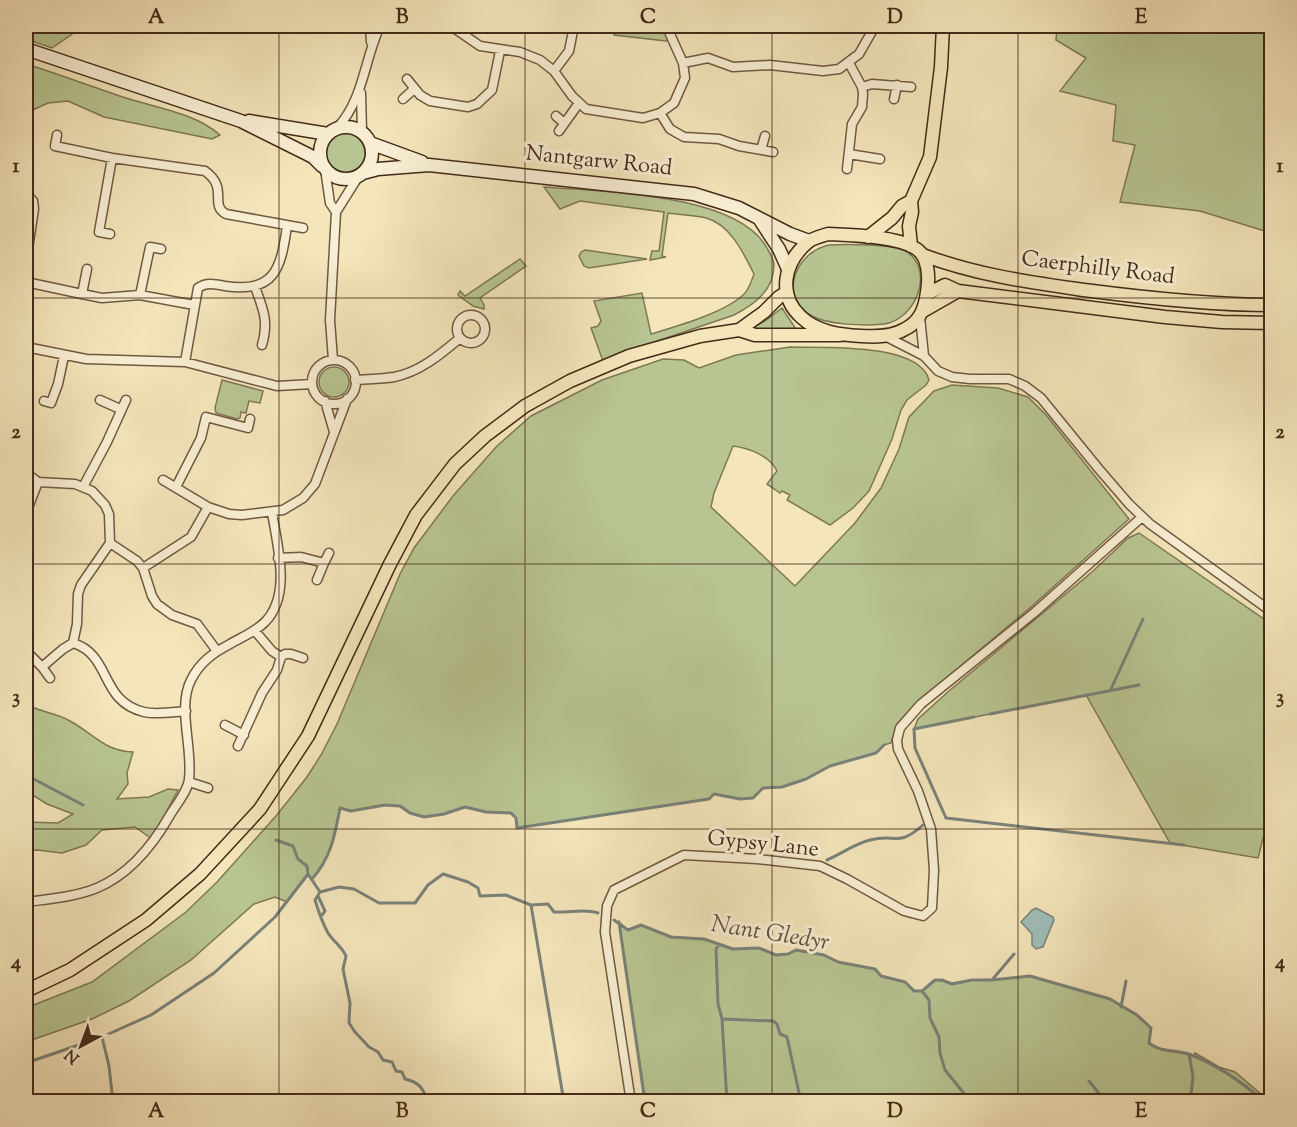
<svg xmlns="http://www.w3.org/2000/svg" width="1297" height="1127" font-family="'Sorts Mill Goudy',serif">
<style>
.green{fill:#b8c592;stroke:#7e7855;stroke-width:1.5}
.water{fill:#9ebdb9;stroke:#7a8279;stroke-width:1.5}
.lines{fill:none;stroke-linecap:round;stroke-linejoin:round}
.stream{stroke:#7a8279;stroke-width:3}
.street-casing{stroke:#6f5941;stroke-width:11}
.secondary-casing{stroke:#432a18;stroke-width:15}
.primary-casing{stroke:#432a18;stroke-width:15}
.street{stroke:#f8eed3;stroke-width:8}
.secondary{stroke:#f8eed3;stroke-width:12}
.primary{stroke:#f4e5bb;stroke-width:12}
.grid{fill:none;stroke:#432a18;stroke-width:1.5;stroke-opacity:0.55}
.labels{text-anchor:middle;dominant-baseline:central;stroke-width:6;stroke-linejoin:round;paint-order:stroke}
.street-label{font-size:22px;fill:#432a18;stroke:#f8eed3}
.water-label{font-size:24px;font-style:italic;fill:#5a4f40;stroke:#f8eed3}
.neatline{fill:none;stroke:#432a18;stroke-width:2}
.grid-label{font-size:20px;text-anchor:middle;font-weight:bold;fill:#432a18}
</style>
<rect width="100%" height="100%" fill="#f4e5bb"/>
<filter id="stains"><feTurbulence type="fractalNoise" baseFrequency=".00333" numOctaves="4"/><feColorMatrix values="0 0 0 0 .2 0 0 0 0 .09 0 0 0 0 .02 0 0 0 .5 -.17"/></filter>
<radialGradient id="worn" r=".72"><stop offset=".6" stop-color="#630" stop-opacity="0"/><stop offset="1" stop-color="#630" stop-opacity=".3"/></radialGradient>
<path class="green" d="M26 26 81 28 52 48 26 39Z
M609 26H670L673 40 666 41 614 35V27Z
M1057 26H1271V233L1200 211 1120 202 1135 145 1113 141 1116 105 1060 91 1086 58 1056 40Z
M26 64C59 74 92 87 126 98 157 108 195 113 220 135L212 139 104 117 68 101 48 103 26 113Z
M325 153a20 20 0 1 1 40 0a20 20 0 1 1-40 0Z
M544 187C602 192 737 193 767 248 770 254 774 259 774 265 774 290 755 304 734 315L616 355 603 361 591 328 598 326 601 321 594 301 642 293 651 334C677 326 724 313 743 295 749 290 751 282 754 274 744 254 730 224 706 218 693 215 680 215 668 213L662 256 666 257 650 260 652 251H659L664 212 580 201 560 209Z
M829 245C844 244 895 244 906 251 936 271 915 320 884 324 865 326 828 325 812 316 777 296 796 252 829 245Z
M585 250 647 259 589 268 584 266 579 256 581 252Z
M520 259 526 266 480 298 484 305V309L473 306 458 295 460 291 465 296Z
M782 308 796 329H754V327L765 321Z
M790 347C821 348 919 342 929 380L926 385 907 400 901 410 892 439 869 491 853 508 830 525 787 500 790 495 782 491 780 493 767 484 777 471C770 456 749 448 733 446L714 493 711 507 795 586 855 523 881 488 899 449 909 417 934 391 952 385 998 388 1028 397 1047 416 1129 519 1031 607 914 705 897 724 891 743 884 745 876 753 830 766 806 779 782 787 763 788 753 798 740 799 714 794 709 799 517 828 516 818 511 813 486 812 465 807 444 814 424 817 410 813 400 806 385 805 351 811 340 808C335 835 331 858 312 879L308 875 287 902 275 897 254 904 191 960 129 1001 92 1019 26 1042V1008L92 982 186 912 217 882 276 816 307 777 321 755 337 724 400 574 414 548 453 496 496 447 531 416 602 380 663 359 684 360 699 368 736 355Z
M319 382a15 15 0 1 1 30 0a15 15 0 1 1-30 0Z
M222 380 263 391 260 403 249 401 246 413 241 412 240 418 237 419 216 413 215 408Z
M1139 533 1271 624V818L1267 823 1258 858 1170 843 1086 695 914 729 918 719 949 691 1092 572 1128 538Z
M26 704C39 712 57 713 70 721 94 734 104 751 133 752L127 773 128 784 117 799 149 797 168 789 178 790 152 839 135 827 102 830 86 845 62 853 37 850 26 851V822L58 823 73 814 47 804 26 791Z
M619 922 628 930 641 925 671 937 704 939 733 949 759 948 776 955 788 954 796 950 824 955 838 962 875 969 881 976 905 982 915 991H922L935 980 952 983 972 980H992L1030 976 1110 999 1137 1015 1151 1028 1149 1043C1161 1054 1179 1050 1194 1057L1195 1053 1219 1067 1235 1072 1269 1101H645Z"/>
<path class="water" d="M1036 908 1053 917 1054 920 1043 947 1036 949 1032 945V934L1021 922 1032 910Z"/>
<g class="lines">
<path class="stream" d="M1111 689 1143 619
M990 714 1139 685
M974 717 914 729 915 748 946 818 1184 845
M26 775 83 805
M276 840 293 846 298 859 307 866 308 874 320 892 339 887 354 889 379 903H415L428 885 443 874 468 882 478 888 480 896 506 895 531 905 548 904 554 912C570 913 584 908 598 913
M827 860C841 854 856 843 870 840 897 833 897 848 923 825
M312 879C331 858 335 835 340 808L351 811 385 805 400 806 410 813 424 817 444 814 465 807 486 812 511 813 516 818 517 828 709 799 714 794 740 799 753 798 763 788 782 787 806 779 830 766 876 753 884 745
M320 892 315 900C318 910 323 924 328 933 333 941 342 947 346 956L343 969 350 1003 349 1023 355 1032 369 1047 378 1052 383 1060 392 1062 396 1071 402 1072 405 1079C419 1082 423 1088 428 1102
M318 896 325 911 322 915
M531 905 564 1102
M614 920 628 930 641 925 671 937 704 939 733 949 759 948 776 955 788 954 796 950 824 955 838 962 875 969 881 976 905 982 914 991H922L935 980H942L952 984 972 980H992L1030 976 1110 999 1137 1015 1151 1028 1149 1043C1161 1053 1175 1049 1189 1054 1218 1065 1242 1082 1265 1102
M619 922 645 1102
M719 944 716 949 718 1004 722 1019 727 1102
M992 980 1014 954
M922 991 929 1000 930 1018 939 1037 940 1053 945 1070 971 1102
M1121 1007 1126 981
M722 1019 773 1021 777 1024 780 1034 787 1037 801 1102
M102 1037 109 1066 113 1102
M1189 1054 1193 1077 1191 1094 1192 1102
M26 1063 102 1037 151 1015 214 973 275 917 308 874
M1089 1081 1106 1102"/>
<g class="street-casing">
<path id="street" d="M370 26 371 42
M451 26 480 46 520 52 540 60 554 71 572 96 586 109 643 118 660 113 674 103 685 78 683 63 670 34V26
M683 63 708 58 733 67 770 65 823 71 839 69 859 54 875 26
M554 71 569 51 574 26
M407 79 420 95 430 101 468 107 477 104 492 90 500 51
M862 87 872 84 911 87
M361 93 362 132
M403 99 414 89
M894 99 897 85
M660 113 670 129 684 137 719 139 739 146 773 152
M556 116 564 123
M337 128C364 99 364 60 380 26
M559 131 579 103
M57 135 55 146 112 158 205 171C229 188 209 205 226 214L303 228
M761 150 765 136
M849 154 880 159
M325 169 330 203 336 212
M847 169 852 124 862 107 863 94 862 87 849 63
M26 193 33 201 34 209 26 262
M110 234 99 232 112 158
M26 282 82 294 87 269
M255 287C263 309 269 321 262 345
M82 294 102 298 140 295 194 305
M140 295 150 247 161 249
M457 329a14 14 0 1 1 28 0a14 14 0 1 1-28 0Z
M920 317 924 356
M885 336 924 356 938 371 952 377 970 379H1009L1025 386 1041 398 1098 468 1129 504 1150 524 1272 612
M26 347 86 359 185 362 277 386 312 384
M333 360 330 320 336 212 358 177
M312 382a22 22 0 1 1 44 0a22 22 0 1 1-44 0Z
M185 362 198 288C206 282 215 284 225 286 275 294 281 268 287 226
M355 380C368 379 382 379 394 377 420 372 441 354 460 338
M100 400 120 409
M44 401 51 403 58 384 64 356
M325 401 334 432
M26 473 38 482 75 484 92 491 105 505 109 514 110 543 81 585 78 594 77 624 73 643C112 655 99 701 144 712 157 715 172 712 186 711
M163 480 208 507 229 514 242 515 283 510 303 498 315 484 347 399
M83 487 107 442 126 400
M176 487 201 438 206 417 248 428 250 419
M26 513 38 482
M110 543 137 561 143 568 152 596 157 604 172 615 197 624 217 651
M278 558 301 557 324 563 317 580
M324 563 329 553
M143 568 191 537 208 507
M255 631 272 651 281 657
M27 652 42 667 63 649 73 643
M42 667 50 678
M225 725 244 735
M238 746 262 693 277 670 281 657 285 654H291L303 658
M189 782 208 788
M26 902C49 899 75 897 97 888 130 874 153 845 170 815 176 805 188 791 189 779 193 748 177 707 191 680 200 662 213 653 230 644 242 637 255 632 265 622 292 594 277 546 272 512
M631 1102 605 932 607 906 614 890 684 855 757 859 820 866 847 879 904 911 923 916 932 908 934 870 931 829 918 791 898 749 897 740 900 728 921 704 1035 612 1142 517"/>
</g>
<g class="secondary-casing">
<path id="secondary" d="M26 49 241 121 313 157 322 166
M249 121 328 134
M320 153a26 26 0 1 1 52 0a26 26 0 1 1-52 0Z
M370 143 422 162
M363 173 378 169 429 165 694 194 739 208 790 234 809 241
M760 220 779 249 788 269"/>
</g>
<g class="primary-casing">
<path id="primary" d="M828 234C850 235 907 236 921 253 929 263 929 280 927 292 925 308 920 322 905 329 892 337 876 337 861 336 840 335 817 332 801 317 777 295 784 262 808 242 813 238 822 236 828 234Z
M868 237 892 218 902 206 911 201
M911 246 909 226 912 212 911 201 930 157 941 67 943 26
M923 255C976 275 1028 282 1084 290 1146 298 1209 305 1272 305
M927 294 945 285 958 291 1165 317 1222 322 1272 323
M923 311 958 291
M739 330 764 312 779 297 787 292
M26 991 70 970 146 920 200 874 260 809 308 736 390 564 416 515 455 464 485 436 525 406 570 381 629 356 700 336 739 330 755 335H840"/>
</g>
<use href="#street" class="street"/>
<use href="#secondary" class="secondary"/>
<use href="#primary" class="primary"/>
</g>
<path class="grid" d="M279 26V1102M525 26V1102M772 26V1102M1018 26V1102M26 298H1272M26 564H1272M26 829H1272"/>
<g class="labels">
<g class="street-label">
<text transform="translate(599 162) rotate(6)">Nantgarw Road</text>
<text transform="translate(1098 269) rotate(7)">Caerphilly Road</text>
<text transform="translate(763 845) rotate(6)">Gypsy Lane</text>
</g>
<g class="water-label">
<text transform="translate(770 934) rotate(9)">Nant Gledyr</text>
</g>
</g>
<rect width="1297" height="1127" fill="none" stroke="#f4e5bb" stroke-width="66"/>
<g transform="translate(81 1046) rotate(221)" stroke="#f8eed3" stroke-width="4.5" paint-order="stroke">
<path d="M0-4.5L10 22L0 15L-10 22Z" fill="#432a18"/>
<text y="-9" font-size="16" font-weight="bold" text-anchor="middle" fill="#432a18">N</text>
</g>
<rect x="33" y="33" width="1231" height="1061" class="neatline"/>
<g class="grid-label">
<text x="156" y="23">A</text>
<text x="402" y="23">B</text>
<text x="648" y="23">C</text>
<text x="895" y="23">D</text>
<text x="1141" y="23">E</text>
<text x="16" y="172">1</text>
<text x="1280" y="172">1</text>
<text x="16" y="438">2</text>
<text x="1280" y="438">2</text>
<text x="16" y="703">3</text>
<text x="1280" y="703">3</text>
<text x="16" y="968">4</text>
<text x="1280" y="968">4</text>
<text x="156" y="1117">A</text>
<text x="402" y="1117">B</text>
<text x="648" y="1117">C</text>
<text x="895" y="1117">D</text>
<text x="1141" y="1117">E</text>
</g>
<rect width="100%" height="100%" filter="url(#stains)"/>
<rect width="100%" height="100%" fill="url(#worn)"/>
</svg>
